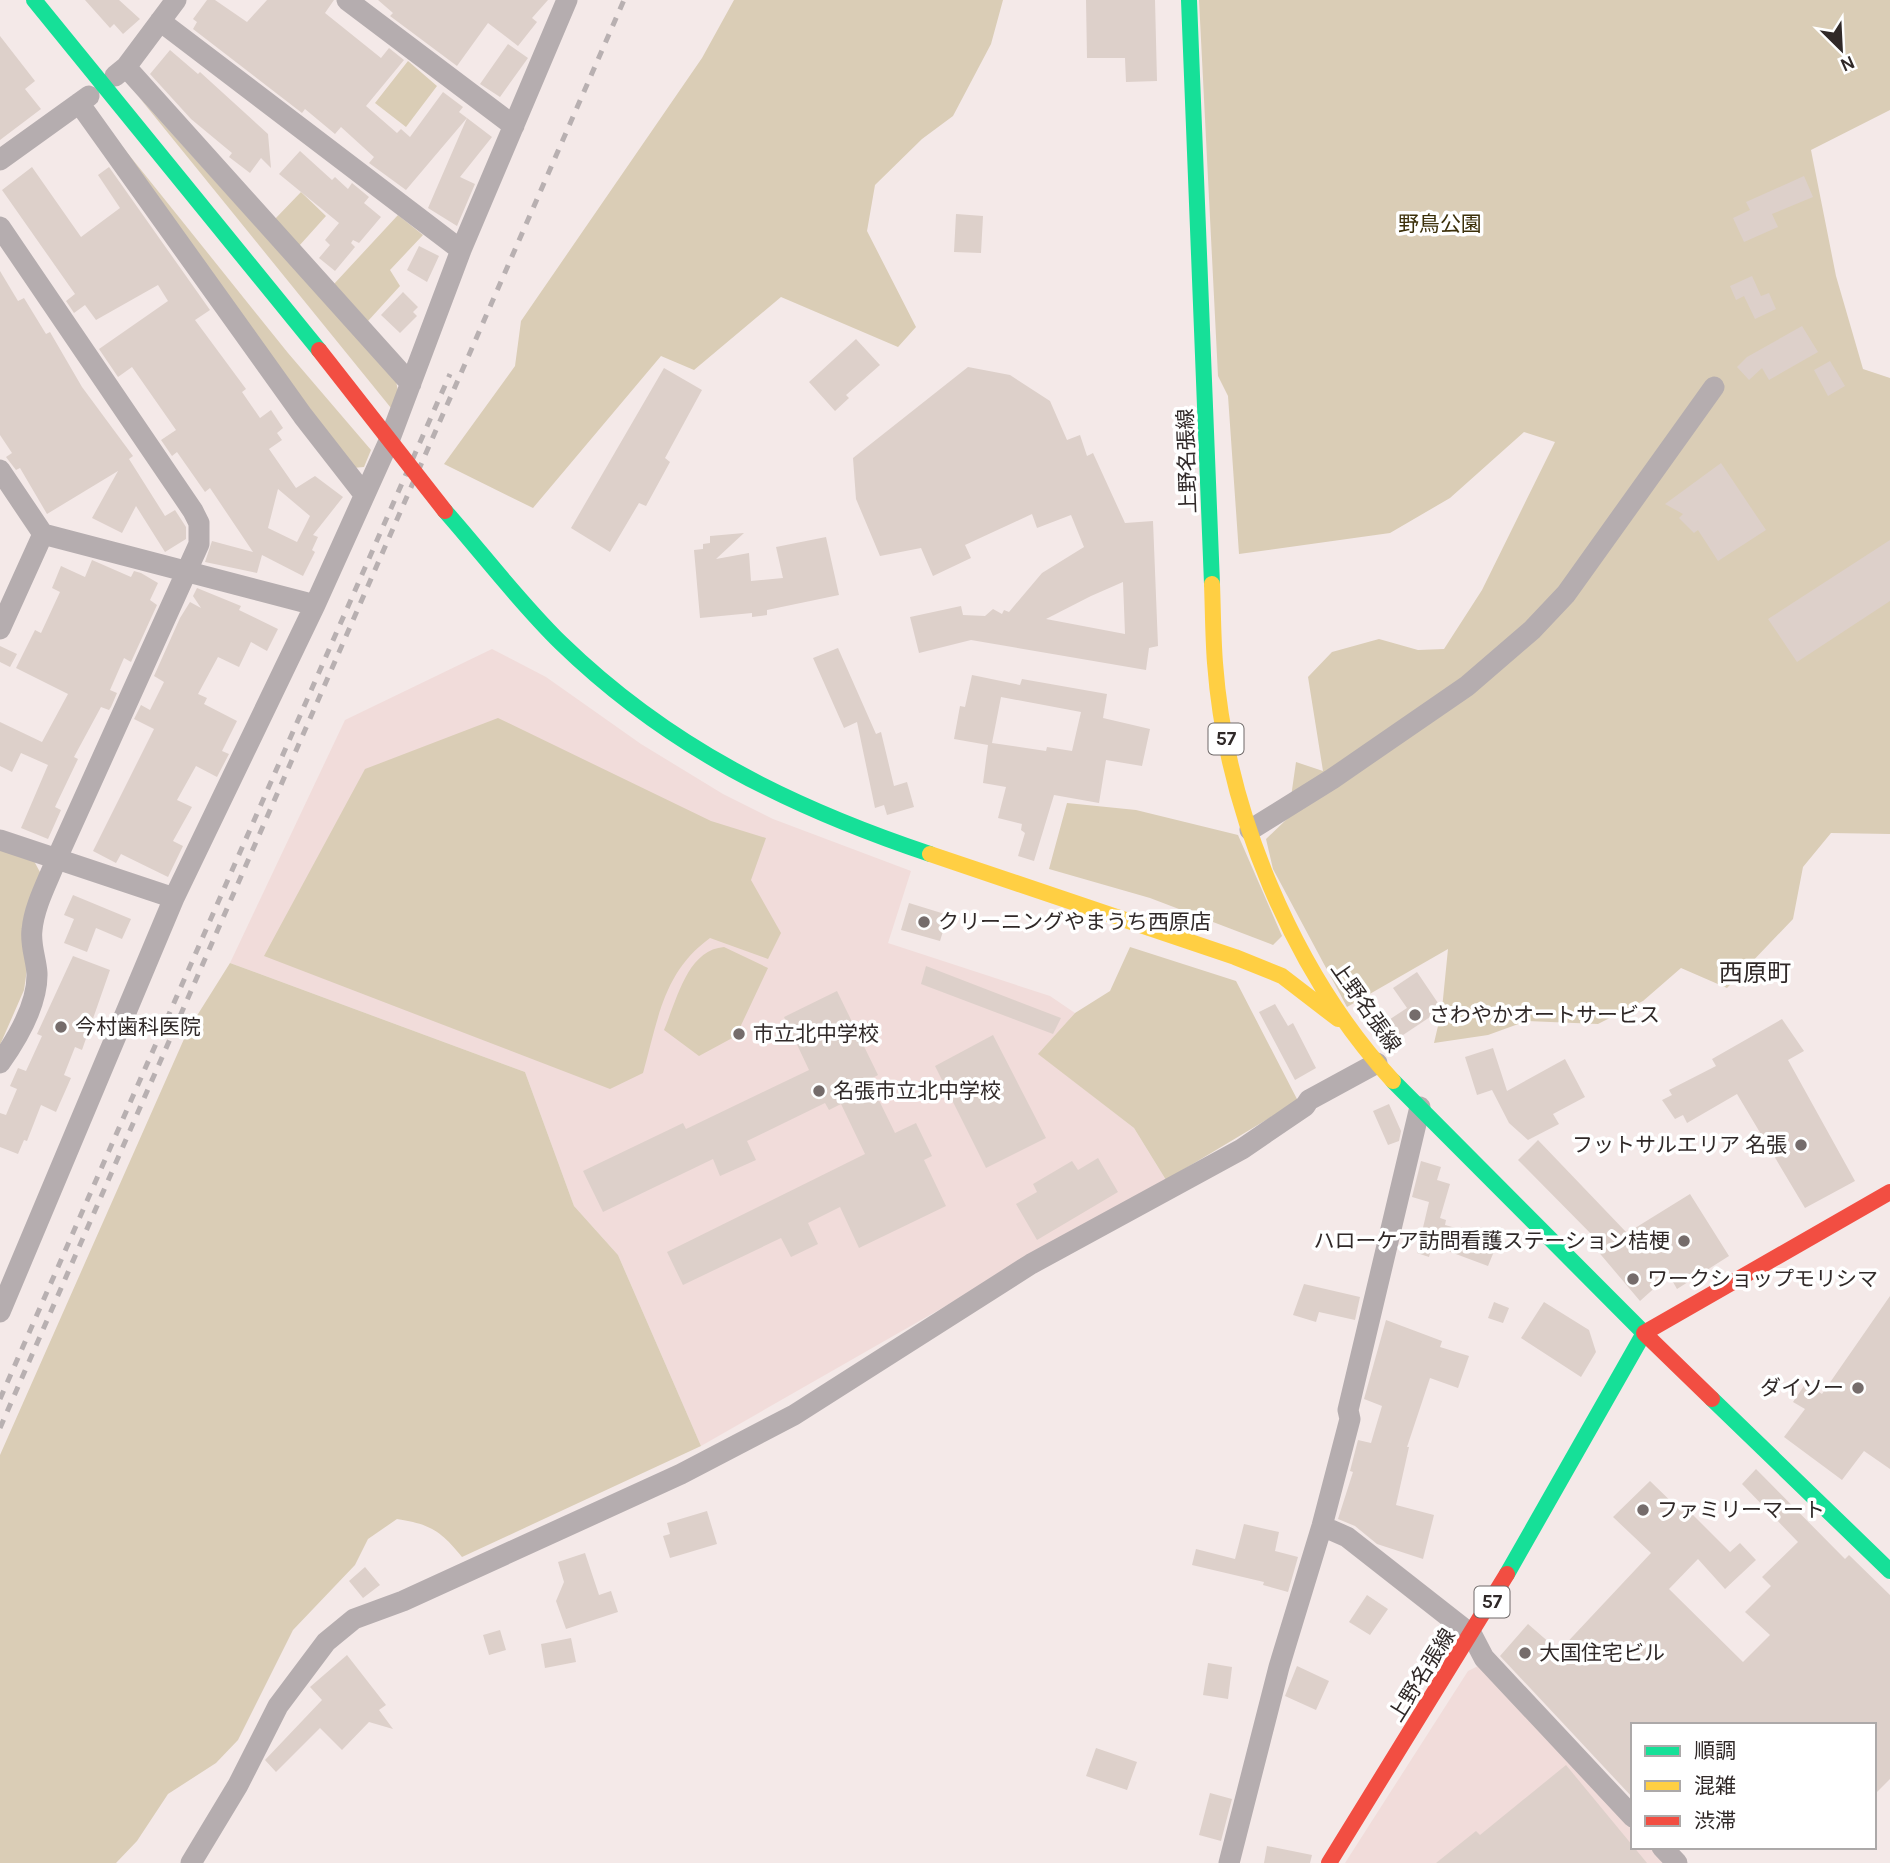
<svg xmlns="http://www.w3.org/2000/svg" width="1890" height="1863" font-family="Karla,'Noto Sans JP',sans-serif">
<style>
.built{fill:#f1dcda}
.green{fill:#dacdb6}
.building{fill:#ddd0ca;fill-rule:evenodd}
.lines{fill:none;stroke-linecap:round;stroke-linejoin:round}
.street{stroke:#b5adaf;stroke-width:21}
.fast{stroke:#16e098;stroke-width:16}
.slow{stroke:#ffcf43;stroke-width:16}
.jam{stroke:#f24e42;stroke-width:16}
.rail{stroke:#b8b0b1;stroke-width:5;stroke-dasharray:9 9;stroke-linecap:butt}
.jam-bridge{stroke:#f24e42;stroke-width:16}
.poi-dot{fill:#756c6b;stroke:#fff;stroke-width:2.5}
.labels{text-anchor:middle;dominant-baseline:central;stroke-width:7;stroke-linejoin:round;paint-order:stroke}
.shield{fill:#fff;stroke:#6e6968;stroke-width:2}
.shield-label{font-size:19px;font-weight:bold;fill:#302928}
.park-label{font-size:21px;fill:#3b2f09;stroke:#fff}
.street-label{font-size:21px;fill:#302928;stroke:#fff}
.poi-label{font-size:21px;fill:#302928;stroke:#fff;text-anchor:start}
.quarter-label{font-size:24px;fill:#302928;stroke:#fff}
</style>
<rect width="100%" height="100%" fill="#f4e9e8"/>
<path class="built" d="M492 649 546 677 641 744 723 794 773 819 911 871 888 943 1050 996 1075 1013 1039 1054 1134 1128 1166 1180 701 1446 618 1255 574 1206 525 1072 230 963 345 720Z
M1480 1665 1633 1825V1847H1654L1670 1863H1345L1468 1671Z"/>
<path class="green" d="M734 0H1003L991 44 953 116 922 139 875 185 867 231 916 327 898 347 781 297 694 370 661 356 533 508 444 464 515 366 521 321 702 58Z
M1199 0H1890V110L1811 150 1836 276 1863 369 1890 378V834L1831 833 1803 867 1793 919 1727 988 1681 968 1643 1001 1598 1024 1527 1021 1488 1035 1434 1043 1442 1009 1448 949 1347 1007 1273 869 1266 839 1288 818 1296 762 1323 771 1308 677 1332 652 1379 639 1418 650 1444 649 1482 590 1555 442 1524 432 1450 498 1390 533 1239 554 1228 396 1218 376Z
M408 61 437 86 406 127 375 103Z
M138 96 396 381 398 391 391 408Z
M105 125 288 353 371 450 364 467 352 468Z
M301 192 326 216 299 246 274 220Z
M398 215 423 235 390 270 400 286 368 321 334 284Z
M498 718 711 821 766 838 751 880 781 933 768 959 710 938C663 972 658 1020 643 1073L610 1089 264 956 365 769Z
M1067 803 1136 810 1238 835 1282 936 1273 945 1150 898 1049 869Z
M0 850 34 861 41 874 24 990 0 1045Z
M724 947 768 968 736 1036 699 1056 664 1030C677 1000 687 950 724 947Z
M1130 947 1236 981 1298 1101 1166 1180 1134 1128 1038 1054 1075 1013 1110 991Z
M230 963 525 1072 574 1206 618 1255 701 1446 462 1557C441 1531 430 1524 397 1519L368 1539 355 1565 293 1630 238 1740 216 1763 168 1794 137 1841 116 1863H0V1455L188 1030Z"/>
<path class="building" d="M85 0H119L140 19 123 34 114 24 110 28Z
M207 0H215L247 22 267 0H334L325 13 381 58 389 48 404 60 366 106 397 133 401 129 410 137 443 92 463 107 459 112 467 118 406 190 369 163 374 157 341 127 335 134 305 109 302 113 193 29 197 22 193 19Z
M378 0H548L532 18 537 22 518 46 488 23 457 66 390 16 393 13Z
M1086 0H1155L1157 81 1126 82 1125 58H1087Z
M0 36 35 81 25 89 41 109 0 140Z
M508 44 528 58 500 97 480 84Z
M170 50 198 74 200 72 268 134 271 168 261 158 250 173 229 157 232 153 191 119 150 74Z
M467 118 492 137 460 177 475 184 457 226 428 208Z
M300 151 332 180 335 177 348 189 352 183 369 197 364 203 381 217 359 243 353 240 351 243 355 247 335 271 319 258 330 245 325 240 339 223 279 174Z
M32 167 81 237 120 208 98 175 109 167 210 310 195 320 246 389 242 392 260 418 271 410 283 428 277 433 282 440 269 449 296 488 315 476 343 497 313 535 318 537 312 550 315 552 303 576 262 555 257 573 205 562 212 541 253 552 210 488 205 492 177 452 172 456 161 440 176 430 132 367 118 377 99 349 168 301 158 285 96 320 85 305 74 313 66 301 75 294 2 190ZM278 489 310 516 297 542 268 528Z
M1804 176 1813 197 1772 214 1778 227 1744 242 1733 218 1750 210 1746 202Z
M956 214 983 216 981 253 954 252Z
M419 246 439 256 427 282 407 270Z
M0 271 18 301 24 298 46 334 50 332 82 387 133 456 129 459 165 516 175 510 186 527V539L165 552 136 506 122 533 92 518 118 471 47 514 20 468 16 470 9 461 6 457 12 453 0 435Z
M1752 276 1761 296 1769 293 1776 309 1755 319 1744 296 1736 300 1730 286Z
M403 292 418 307 413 312 417 316 400 333 381 315Z
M1802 326 1818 352 1769 380 1762 368 1749 380 1737 367 1747 357Z
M856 339 880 365 846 395 849 398 835 411 809 382Z
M1830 361 1845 386 1828 396 1814 370Z
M968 367 1010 375 1050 401 1067 440 1080 435 1087 456 1093 453 1125 523 1153 521 1158 646 1149 648 1146 670 971 640 919 653 910 617 961 606 963 615 985 616 993 609 1002 614 1004 610 1009 612 1042 573 1084 547 1071 515 1037 528 1032 514 965 545 971 558 933 576 921 548 880 556 856 499 853 458ZM1123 582 1125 634 1046 619 1091 596Z
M664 368 702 390 665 458 670 462 646 506 639 503 610 552 571 528Z
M1721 463 1766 530 1718 561 1698 530 1694 533 1679 518 1683 514 1665 504Z
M744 533 716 559 749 553 751 581 783 578 776 547 826 537 839 595 767 610V615L752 617V613L700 618 694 550 703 549V544L710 543V536Z
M1890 540V601L1797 662 1768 619Z
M92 560 131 577 134 571 141 573 158 583 150 600 157 605 131 662 124 658 110 690 117 693 111 707 109 710 101 707 74 757 78 759 55 807 61 810 48 839 21 828 48 765 21 753 12 772 0 766V722L42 742 68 694 16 668 35 630 41 633 60 592 52 588 61 566 85 577Z
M197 588 241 606 239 610 278 629 267 651 251 642 239 667 218 657 198 694 207 698 204 704 237 721 222 751 229 754 217 777 196 766 177 800 192 807 173 841 183 846 168 877 121 854 116 863 93 851 154 729 134 719 141 705 150 710 164 682 154 676 180 618 190 602 201 608 193 596Z
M0 646 17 654 10 667 0 662Z
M838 648 876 734 881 732 894 786 907 782 914 807 887 815 884 805 875 808 857 722 844 728 813 658Z
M972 675 1020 685 1022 679 1107 694 1103 718 1150 729 1142 766 1106 760 1099 803 1054 795 1034 861 1018 856 1025 833 1021 830 1022 824 998 818 1006 787 983 783 988 745 954 739 960 706 965 707ZM1001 697 1081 712 1072 751 1047 747 1046 751 992 743Z
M73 895 131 919 122 939 96 928 87 952 64 943 74 919 64 915Z
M909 903 948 915 940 941 901 930Z
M73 956 110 970 82 1050 75 1047 64 1075 71 1078 56 1112 41 1105 27 1141 24 1140 18 1154 0 1147V1113L6 1115 17 1089 10 1086 18 1068 26 1071 42 1036 37 1034Z
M926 966 1061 1018 1053 1034 921 984Z
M1417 972 1442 1009 1388 1045 1375 1029 1407 1008 1393 988Z
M837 991 878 1075 869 1080 895 1133 916 1123 932 1156 924 1160 946 1206 859 1248 840 1207 808 1223 818 1244 791 1257 781 1238 683 1285 667 1252 865 1154 841 1104 829 1110 825 1103 747 1141 756 1160 720 1176 713 1159 603 1212 583 1171 683 1123 686 1129 809 1070 784 1017Z
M1275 1004 1288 1026 1293 1023 1316 1068 1295 1080 1259 1012Z
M1782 1019 1804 1051 1788 1060 1855 1181 1805 1208 1737 1094 1687 1123 1683 1115 1675 1119 1662 1100 1672 1095 1669 1090 1716 1066 1712 1059Z
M993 1035 1046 1138 986 1168 935 1066Z
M1493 1048 1507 1091 1565 1059 1585 1097 1553 1114 1559 1124 1528 1140 1509 1123 1492 1090 1477 1095 1465 1057Z
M1389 1104 1401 1131 1399 1141 1388 1145 1373 1111Z
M1538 1140 1627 1233 1690 1194 1729 1256 1677 1289 1669 1275 1640 1301 1596 1249 1601 1244 1518 1160Z
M1098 1158 1118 1192 1037 1240 1016 1204 1037 1192 1033 1184 1072 1161 1078 1170Z
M1421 1161 1441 1167 1437 1180 1450 1184 1440 1218 1446 1220 1445 1225 1463 1230 1462 1235 1495 1249 1488 1266 1445 1250 1446 1244 1433 1242 1429 1257 1417 1253 1429 1202 1412 1197Z
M1304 1284 1360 1297 1355 1320 1319 1312 1316 1322 1293 1315Z
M1890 1296V1469L1864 1451 1842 1480 1784 1437 1805 1409 1793 1402 1806 1383 1822 1394Z
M1494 1302 1509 1308 1503 1323 1488 1318Z
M1544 1302 1589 1330 1596 1352 1581 1377 1521 1338Z
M1386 1320 1442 1341 1440 1347 1469 1356 1458 1388 1430 1378 1407 1447H1409L1396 1505 1434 1515 1423 1559 1377 1544 1355 1526 1338 1519 1353 1472 1350 1471 1358 1440 1371 1443 1382 1406 1364 1399Z
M1756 1469 1845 1559 1849 1555 1890 1595V1779L1874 1795V1725H1633V1798L1500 1656 1528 1624 1559 1651 1651 1553 1613 1517 1650 1481 1682 1512 1686 1508 1730 1552 1740 1543 1756 1560 1725 1589 1698 1559 1669 1589 1743 1662 1770 1635 1745 1612 1771 1586 1762 1577 1798 1542 1742 1484Z
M707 1511 717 1544 670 1558 663 1536 670 1534 667 1523Z
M1244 1524 1279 1532 1275 1551 1298 1557 1288 1592 1263 1585 1264 1582 1192 1565 1196 1549 1235 1559Z
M585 1553 599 1595 611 1591 618 1612 566 1629 556 1601 564 1582 558 1562Z
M365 1567 380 1585 363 1598 349 1581Z
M1367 1595 1388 1609 1370 1635 1349 1622Z
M500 1630 506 1650 489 1655 483 1635Z
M571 1638 576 1662 545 1668 541 1644Z
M347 1655 386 1705 379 1710 393 1729 369 1722 342 1750 320 1728 276 1772 265 1760 322 1700 310 1687Z
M1208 1663 1232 1667 1228 1699 1203 1695Z
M1297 1666 1329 1681 1316 1710 1285 1696Z
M1096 1748 1137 1762 1127 1790 1086 1776Z
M1566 1765 1647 1863H1436L1476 1831 1480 1835Z
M1210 1793 1232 1799 1221 1841 1199 1835Z
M1267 1846 1312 1855 1310 1863H1264Z"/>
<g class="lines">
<path class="street" d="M347 0 514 126
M160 21 461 250
M126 67 411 384
M115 76 126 67 176 0
M79 103 303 416 363 493
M0 160 89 96
M0 227 193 511 199 523V544L57 858C48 881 34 906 32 930 30 944 36 959 37 973 38 1004 17 1039 0 1063
M0 470 43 534 315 605
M0 629 43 534
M1250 830 1332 779 1467 686 1532 630 1566 594 1714 387
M0 840 174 898
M0 1312 174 898 315 605 389 441 461 250 567 0
M1322 1526 1347 1537 1472 1635 1484 1658 1633 1817
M1662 1847 1677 1863
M191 1863 238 1785 278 1706 326 1642 354 1619 403 1601 681 1474 794 1415 1031 1264 1242 1149 1305 1106 1309 1100 1377 1063
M1229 1863 1279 1667 1322 1526 1350 1419 1348 1410 1420 1107"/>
<path class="fast" d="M34 0 319 350
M1189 0 1212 584
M445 511C483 554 519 602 561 643 668 747 790 807 930 854
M1393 1081 1644 1333 1507 1574
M1712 1399 1890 1571"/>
<path class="slow" d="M1212 584C1213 610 1213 637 1215 663 1226 811 1293 972 1393 1081
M930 854 1235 957 1282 976 1338 1019"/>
<path class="jam" d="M1712 1399 1644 1333 1890 1192
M1329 1863 1507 1574"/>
<path class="rail" d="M0 1399 450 374
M0 1428 624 0"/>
<path class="jam-bridge" d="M319 350 445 511"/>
</g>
<g class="poi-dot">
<circle cx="924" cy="922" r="7"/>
<circle cx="1415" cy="1015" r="7"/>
<circle cx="61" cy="1027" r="7"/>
<circle cx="739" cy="1034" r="7"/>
<circle cx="819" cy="1091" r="7"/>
<circle cx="1801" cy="1145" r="7"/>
<circle cx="1684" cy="1241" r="7"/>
<circle cx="1633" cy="1279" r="7"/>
<circle cx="1858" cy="1388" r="7"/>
<circle cx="1643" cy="1510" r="7"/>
<circle cx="1525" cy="1653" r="7"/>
</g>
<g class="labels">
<g class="shield">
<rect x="1208.5" y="723.5" width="35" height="31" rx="5"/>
<rect x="1474.5" y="1586.5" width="35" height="31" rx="5"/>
</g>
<g class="shield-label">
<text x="1226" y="739">57</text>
<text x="1492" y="1602">57</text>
</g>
<g class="park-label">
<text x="1440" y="224">野鳥公園</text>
</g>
<g class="street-label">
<text transform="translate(1187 461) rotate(-92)">上野名張線</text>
<text transform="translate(1366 1007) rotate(55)">上野名張線</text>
<text transform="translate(1422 1675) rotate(-58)">上野名張線</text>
</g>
<g class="poi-label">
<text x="938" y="922">クリーニングやまうち西原店</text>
<text x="1429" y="1015">さわやかオートサービス</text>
<text x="75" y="1027">今村歯科医院</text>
<text x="753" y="1034">市立北中学校</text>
<text x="833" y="1091">名張市立北中学校</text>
<text x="1787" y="1145" text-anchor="end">フットサルエリア 名張</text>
<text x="1670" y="1241" text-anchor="end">ハローケア訪問看護ステーション桔梗</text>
<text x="1647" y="1279">ワークショップモリシマ</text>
<text x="1844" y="1388" text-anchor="end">ダイソー</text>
<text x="1657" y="1510">ファミリーマート</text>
<text x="1539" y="1653">大国住宅ビル</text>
</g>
<g class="quarter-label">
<text x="1755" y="973">西原町</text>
</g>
</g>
<rect x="1631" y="1723" width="245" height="126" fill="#ffffff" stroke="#aca9a9" stroke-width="2"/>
<rect x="1645" y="1746" width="35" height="10" fill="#16e098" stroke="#aca9a9" stroke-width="2"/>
<text x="1694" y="1758" font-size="21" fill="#302928">順調</text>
<rect x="1645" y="1781" width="35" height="10" fill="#ffcf43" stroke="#aca9a9" stroke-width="2"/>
<text x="1694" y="1793" font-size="21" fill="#302928">混雑</text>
<rect x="1645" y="1816" width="35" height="10" fill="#f24e42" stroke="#aca9a9" stroke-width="2"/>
<text x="1694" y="1828" font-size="21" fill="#302928">渋滞</text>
<g transform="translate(1841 49) rotate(156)" stroke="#ffffff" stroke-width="5" paint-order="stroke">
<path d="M0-5L12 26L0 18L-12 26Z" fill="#302928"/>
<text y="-10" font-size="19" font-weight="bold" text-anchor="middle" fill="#302928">N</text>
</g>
</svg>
